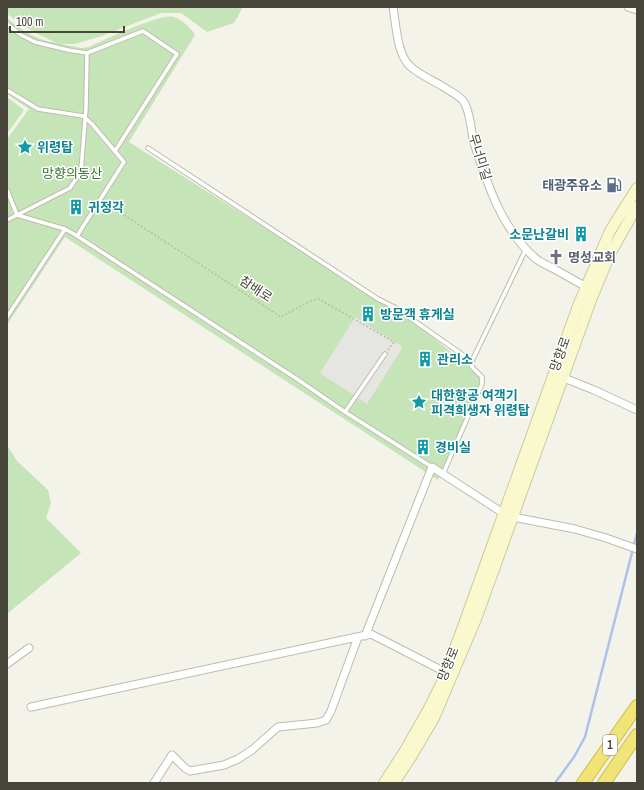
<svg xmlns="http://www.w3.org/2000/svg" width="644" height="790" font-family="'Archivo Narrow','Noto Sans KR',sans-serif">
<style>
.green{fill:#c5e4b7}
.parking{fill:#e5e5e1}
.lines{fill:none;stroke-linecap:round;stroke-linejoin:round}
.stream{stroke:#acc2ea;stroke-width:2.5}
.service-casing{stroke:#bebcad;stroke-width:5.5}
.minor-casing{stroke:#bebcad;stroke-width:9}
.secondary-casing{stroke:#ccca9c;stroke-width:12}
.motorway-casing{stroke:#cfbd48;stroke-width:14}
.path{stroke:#bebba0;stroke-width:1.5;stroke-dasharray:2 2;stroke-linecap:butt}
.service{stroke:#fff;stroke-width:3.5}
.minor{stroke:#fff;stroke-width:7}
.secondary{stroke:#faf9ce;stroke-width:10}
.motorway{stroke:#f0e478;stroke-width:12}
.labels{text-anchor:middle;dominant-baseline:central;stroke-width:3;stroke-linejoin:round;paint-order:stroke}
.shield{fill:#fff;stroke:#7e7c74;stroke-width:1}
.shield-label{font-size:12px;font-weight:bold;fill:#474439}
.culture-label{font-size:13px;font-weight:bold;fill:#0d838f;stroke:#fff;text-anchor:start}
.street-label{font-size:13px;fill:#474439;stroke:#fff}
.park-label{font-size:13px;fill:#3b7331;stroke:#fff}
.service-label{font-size:13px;font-weight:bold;fill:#4e5e75;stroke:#fff;text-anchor:end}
.worship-label{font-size:13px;font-weight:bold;fill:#5b616d;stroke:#fff;text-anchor:start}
</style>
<rect width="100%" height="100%" fill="#f3f3ea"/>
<path class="green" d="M7 7H243L234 23 207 32 181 13H161L99 37 74 44H61L81 48 89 47C104 40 161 13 174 17 182 20 191 28 195 35L129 142 383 303 407 316 480 376 481 380V383L438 480 65 237 7 325V139L29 109 7 94V18C22 30 37 40 56 43L32 31 7 14Z
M7 97 24 110 7 134Z
M7 445 17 461 48 490 51 503 46 518 81 553 7 614Z"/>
<path class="parking" d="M355 317 403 347 367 404 320 373Z"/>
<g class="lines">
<path class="stream" d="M555 783 574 757 585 737 637 533"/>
<g class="service-casing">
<path id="service" d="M7 24 21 35 35 42 68 50 87 53 143 31 177 54 115 151
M7 90 38 109 83 116 92 124 124 162 77 236
M148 148 378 299 396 308 470 360 472 367 482 377V384L443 474
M7 190 17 215 70 188 81 171 86 108 87 53
M7 220 17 215 65 229 74 234 297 379 345 412 432 467
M7 317 65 229
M471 363 526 249
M345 412 385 354"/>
</g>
<g class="minor-casing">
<path id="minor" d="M393 7C396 24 397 56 411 67 420 75 432 80 442 86 449 91 459 95 464 102 472 116 470 132 475 146 488 186 502 229 535 258 541 263 549 266 556 270 567 276 579 283 590 289
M628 7 637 10
M559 376 594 390 637 410
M365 636 432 467 503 513 513 517 575 529 606 538 637 549
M7 664 29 648
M31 707 371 634 449 674
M154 783 172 755 185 768 190 771 224 765 238 759 252 750 278 727 317 723 326 720 331 711 358 637"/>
</g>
<g class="secondary-casing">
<path id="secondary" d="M384 783 406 749 428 710 442 682 464 624 578 306 610 231 637 188
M394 783 411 757 434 718 476 619 591 300 610 254 637 206"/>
</g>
<g class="motorway-casing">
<path id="motorway" d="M583 783 637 706
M604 783 637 735"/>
</g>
<path class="path" d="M104 202 281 317 310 301 319 299 394 342 387 351"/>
<use href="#service" class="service"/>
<use href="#minor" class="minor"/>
<use href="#secondary" class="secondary"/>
<use href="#motorway" class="motorway"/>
</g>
<defs>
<g id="sight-bare" transform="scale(1.2)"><path d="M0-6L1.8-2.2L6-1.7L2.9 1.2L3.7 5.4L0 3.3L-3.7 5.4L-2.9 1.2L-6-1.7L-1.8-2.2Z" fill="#0f9aa8" stroke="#fff" stroke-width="2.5" paint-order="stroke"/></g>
<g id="fuel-bare" transform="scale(1.2)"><path d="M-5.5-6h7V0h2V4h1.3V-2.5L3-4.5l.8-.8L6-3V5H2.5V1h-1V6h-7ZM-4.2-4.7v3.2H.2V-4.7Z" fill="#5c6f8a" stroke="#fff" stroke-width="2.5" paint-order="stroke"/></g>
<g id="building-bare" transform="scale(1.2)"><path d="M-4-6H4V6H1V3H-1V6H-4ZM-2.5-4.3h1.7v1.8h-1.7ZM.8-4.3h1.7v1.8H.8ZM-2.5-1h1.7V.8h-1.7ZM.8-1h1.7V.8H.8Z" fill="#0f9aa8" stroke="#fff" stroke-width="2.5" paint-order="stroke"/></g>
<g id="church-bare" transform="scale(1.2)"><path d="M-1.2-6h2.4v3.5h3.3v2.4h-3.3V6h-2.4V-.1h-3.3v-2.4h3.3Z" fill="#6b7280" stroke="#fff" stroke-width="2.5" paint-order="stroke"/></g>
</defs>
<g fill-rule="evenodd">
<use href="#sight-bare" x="25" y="147"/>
<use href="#fuel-bare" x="614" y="185"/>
<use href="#building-bare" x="76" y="207"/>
<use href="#building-bare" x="581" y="234"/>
<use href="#church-bare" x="556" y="257"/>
<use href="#building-bare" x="368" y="314"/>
<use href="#building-bare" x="425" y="359"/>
<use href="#sight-bare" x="419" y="402"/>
<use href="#building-bare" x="423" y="447"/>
</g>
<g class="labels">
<rect class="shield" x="603" y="735" width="14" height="20" rx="3"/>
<g class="shield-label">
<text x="610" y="745">1</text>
</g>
<g class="culture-label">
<text x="37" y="147">위령탑</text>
<text x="88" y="207">귀정각</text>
<text x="569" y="234" text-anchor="end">소문난갈비</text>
<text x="380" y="314">방문객 휴게실</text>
<text x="437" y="359">관리소</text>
<text x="431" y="395">대한항공 여객기<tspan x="431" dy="15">피격희생자 위령탑</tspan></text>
<text x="435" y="447">경비실</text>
</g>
<g class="street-label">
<text transform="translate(480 157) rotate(73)">무너미길</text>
<text transform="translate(256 289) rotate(33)">참배로</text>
<text transform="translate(560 354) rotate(-70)">망향로</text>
<text transform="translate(448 664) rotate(-68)">망향로</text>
</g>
<g class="park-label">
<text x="72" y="173">망향의동산</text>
</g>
<g class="service-label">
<text x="602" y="185">태광주유소</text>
</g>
<g class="worship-label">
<text x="568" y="257">명성교회</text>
</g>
</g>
<rect width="644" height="790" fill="none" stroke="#474439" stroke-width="16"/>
<path d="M10 26v6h114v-6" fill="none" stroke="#474439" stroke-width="2"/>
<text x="16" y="26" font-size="12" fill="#474439" stroke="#ffffff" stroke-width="3" paint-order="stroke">100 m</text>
</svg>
